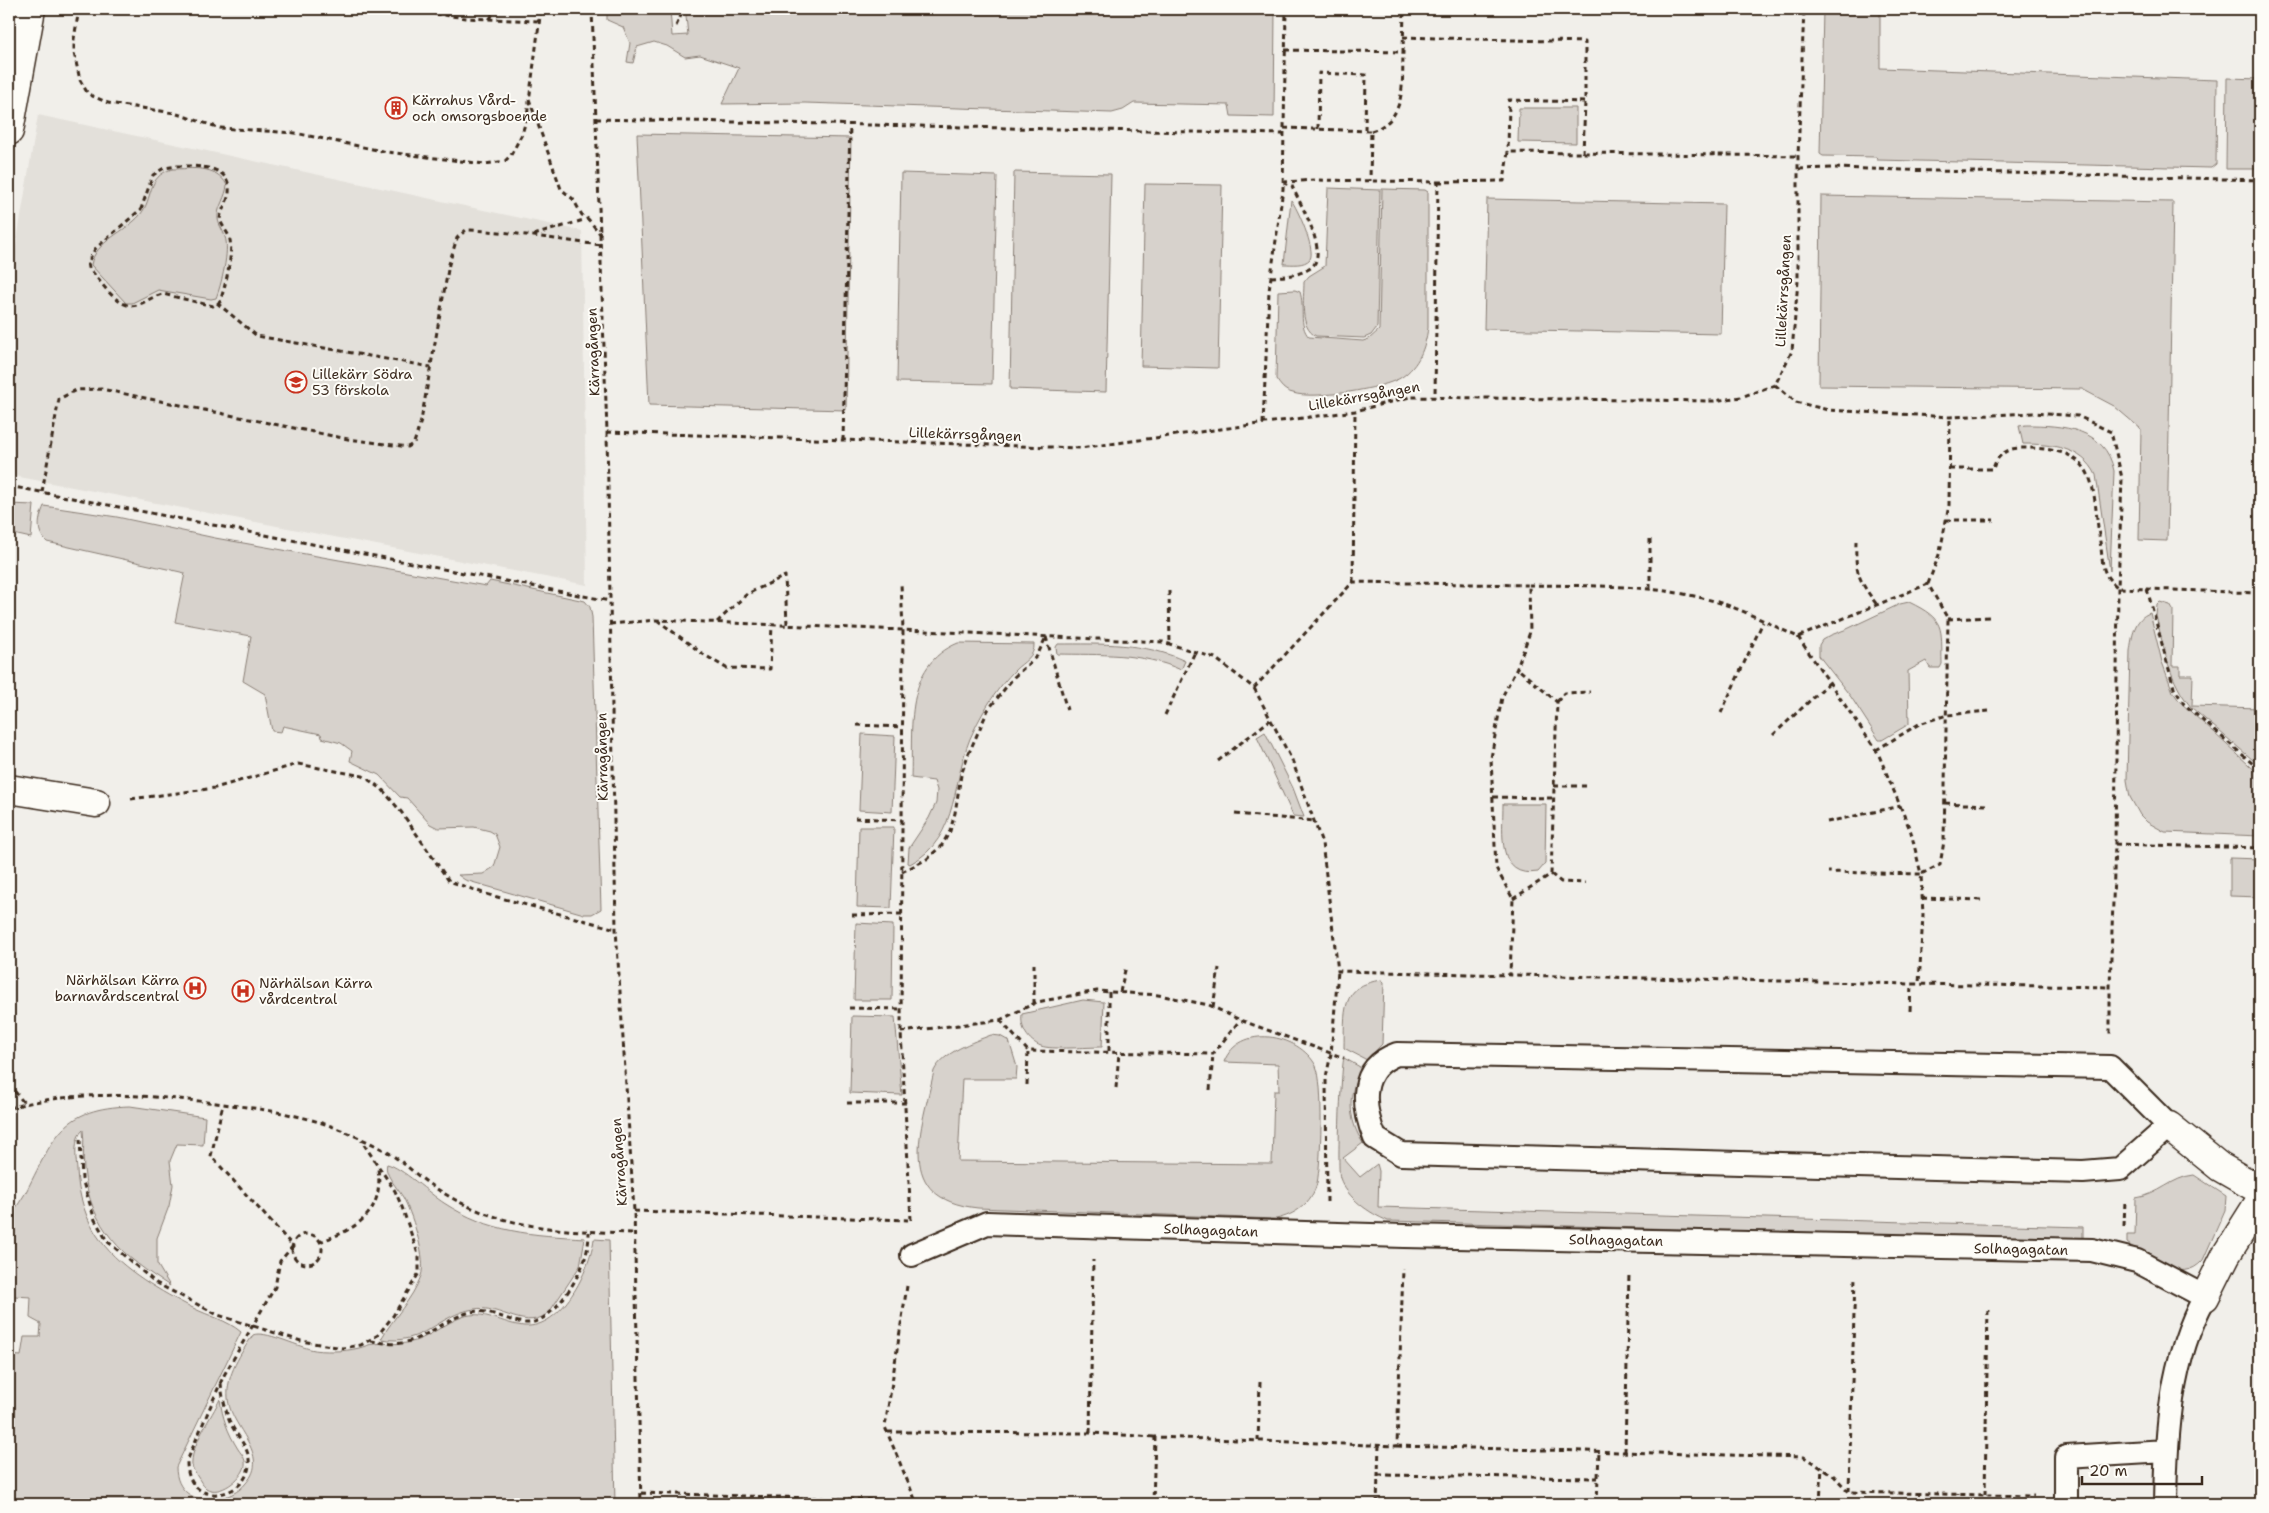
<svg xmlns="http://www.w3.org/2000/svg" width="2269" height="1513" font-family="'Shantell Sans',sans-serif">
<style>
.built{fill:#e3e0da}
.green{fill:#d7d2cc;stroke:#897e75}
.lines{fill:none;stroke-linecap:round;stroke-linejoin:round}
.service-casing{stroke:#3b2a1e;stroke-width:26}
.minor-casing{stroke:#3b2a1e;stroke-width:31}
.path{stroke:#3b2a1e;stroke-width:3;stroke-dasharray:5 4;stroke-linecap:butt}
.service{stroke:#fdfcf7;stroke-width:22}
.minor{stroke:#fdfcf7;stroke-width:28}
.labels{text-anchor:middle;dominant-baseline:central;stroke-width:4;stroke-linejoin:round;paint-order:stroke}
.poi-label{font-size:14px;fill:#3b2a1e;stroke:#fdfcf7;text-anchor:start}
.street-label{font-size:14px;fill:#3b2a1e;stroke:#fdfcf7}
</style>
<rect width="100%" height="100%" fill="#f1efea"/>
<filter id="ink" filterUnits="userSpaceOnUse"><feTurbulence type="fractalNoise" baseFrequency=".02" numOctaves="2"/><feDisplacementMap in="SourceGraphic" scale="10" xChannelSelector="R" yChannelSelector="G"/><feConvolveMatrix kernelMatrix="1 2 1 2 8 2 1 2 1" color-interpolation-filters="sRGB"/></filter>
<g filter="url(#ink)">
<path class="built" d="M38 115 582 231 587 585 9 475V288Z"/>
<path class="green" d="M607 9H670L672 36 688 35 686 16 688 9H1275L1274 117 1231 116 1229 105 1134 103 1123 110 1112 113 805 103 722 104 739 68 700 55 685 57 667 46 654 42 637 47 633 63 627 62 630 43 623 27 607 20Z
M1823 9H1880V68L2217 80 2216 164 2211 168 1877 160 1876 157 1823 156 1820 154Z
M2227 78 2260 79V169H2226Z
M1519 108H1576V143L1518 142Z
M637 134 851 138 846 410 649 405Z
M172 169C192 169 215 164 227 185 226 197 218 207 218 215 217 224 223 229 225 237 230 250 221 286 216 298L211 299 158 290 132 303H126L91 265C95 241 126 232 140 215 154 198 146 177 172 169Z
M1014 172 1111 174 1106 392 1010 389Z
M901 173 997 176 992 384 897 382Z
M1145 184 1222 185 1218 368 1141 366Z
M1328 188 1380 190 1377 327 1371 335 1364 338 1316 336C1299 328 1304 299 1304 282L1309 276 1325 266Z
M1382 189 1425 190 1428 192V328C1425 348 1419 365 1402 377 1384 389 1313 400 1293 393 1284 391 1281 386 1276 379L1278 291 1295 290 1300 292C1305 307 1298 325 1309 337L1363 341 1369 339 1379 330Z
M1821 196 2173 202 2167 541 2139 540 2141 429 2114 406 2082 389 1819 386Z
M1487 199 1724 204 1721 334 1484 329Z
M1291 200C1297 207 1316 250 1310 259 1304 266 1292 264 1284 264Z
M2026 425C2062 425 2106 428 2114 471L2110 571 2096 475C2083 447 2050 444 2023 444L2019 426Z
M9 504 34 505 31 538 9 533Z
M44 506 117 517 215 538 486 586 490 581 585 601 590 607 592 617 601 909 592 914H584L465 880 458 875 483 874 494 867 500 847 495 834 490 831 474 827 438 828 430 824 407 798 400 797 379 775 350 761 352 751 341 743 322 738 321 734 283 726 281 732 272 731 265 694 243 681 251 636 175 622 185 573 47 542C36 532 38 520 44 506Z
M1909 602C1946 620 1941 627 1942 664L1940 668H1930L1926 661 1908 671 1909 724 1882 740H1879L1851 697 1819 656V645L1822 640 1831 635 1847 629 1900 604Z
M2160 602 2170 605 2173 610 2172 666H2180V675H2193L2192 706 2260 708V766L2192 708C2169 682 2164 648 2156 616L2157 605Z
M2150 613 2162 662 2173 692 2180 702 2260 775V836L2165 832 2147 822 2140 815 2130 797 2127 780 2130 651C2132 637 2134 618 2150 613Z
M958 643 1034 644C1035 657 1023 662 1015 670 998 687 984 709 974 730 950 777 962 837 910 864L908 863 909 848 929 818 936 803 937 790 934 781 911 778C913 728 903 666 958 643Z
M1058 644C1102 644 1144 642 1185 661L1181 670C1142 652 1099 655 1057 654L1056 647Z
M1265 732 1293 788 1304 817 1293 816 1290 809 1257 737Z
M862 734 895 736 892 812 859 810Z
M1503 804H1546L1545 864 1538 872C1496 879 1503 832 1503 804Z
M859 827H894L891 908 857 907Z
M2230 858 2260 859V897L2230 896Z
M856 923 893 925 892 1000H854Z
M1382 980 1384 982 1382 1044 1367 1060 1344 1048C1345 1013 1339 985 1382 980Z
M1083 1000 1104 1002 1102 1047C1088 1047 1051 1050 1041 1046 1028 1041 1020 1028 1022 1014Z
M852 1016 895 1017 902 1095 850 1093Z
M991 1035 1000 1036 1009 1041 1017 1067 1016 1079H962L958 1161 1272 1164 1274 1091H1279L1278 1064 1224 1062C1239 1023 1299 1033 1316 1066 1324 1083 1321 1165 1317 1183 1312 1203 1295 1215 1276 1219L978 1208C892 1199 922 1129 934 1071 943 1052 973 1042 991 1035Z
M1344 1058 1360 1067C1360 1076 1355 1081 1353 1090 1348 1107 1353 1128 1363 1143L1343 1158 1360 1177 1377 1164 1379 1171 1378 1207 2083 1227V1240L1388 1221C1369 1213 1347 1198 1340 1178 1337 1171 1341 1065 1344 1058Z
M130 1106 205 1117 203 1145 177 1144 170 1161 173 1185 169 1206 157 1238V1264L170 1286C123 1257 90 1228 84 1169 82 1156 85 1143 83 1130 73 1139 76 1158 77 1170 78 1194 86 1222 101 1241 121 1269 163 1293 193 1308 209 1316 227 1320 241 1332L176 1467C176 1491 194 1503 217 1499 228 1497 239 1492 246 1483 272 1454 230 1428 228 1398 226 1375 241 1353 253 1335 264 1330 297 1346 310 1349 317 1351 326 1351 333 1351 342 1351 351 1350 359 1348 364 1347 369 1344 374 1344 388 1342 400 1346 415 1341 431 1336 445 1323 462 1317 484 1309 502 1324 524 1326 562 1329 590 1270 594 1239L609 1240 615 1504H9V1355L21 1356 24 1337H40L41 1324 30 1318 31 1297 14 1296 9 1292C9 1273 5 1239 9 1223 11 1213 22 1200 27 1190 55 1135 63 1108 130 1106Z
M387 1164C401 1167 430 1194 444 1203 490 1233 532 1235 585 1238L580 1266 550 1311C527 1334 500 1304 474 1309 437 1315 424 1346 381 1339 393 1318 412 1300 421 1276 427 1259 413 1218 405 1201 401 1191 383 1175 387 1164Z
M2194 1175 2226 1196 2225 1210 2203 1260C2181 1286 2147 1257 2127 1243V1235H2135L2136 1198C2159 1195 2172 1177 2194 1175Z
M220 1399C222 1417 228 1433 238 1449 242 1455 246 1458 245 1466 242 1479 219 1497 206 1488 202 1485 200 1480 197 1476 195 1472 191 1467 192 1462 192 1444 212 1416 220 1399Z"/>
<g class="lines">
<g class="service-casing">
<path id="service" d="M1397 1054 2110 1067 2169 1126 2120 1169 2083 1172 1401 1154 1375 1138C1362 1106 1358 1068 1397 1054Z
M912 1255 987 1223 1404 1236 2092 1250 2137 1261 2205 1297C2170 1359 2166 1435 2165 1504
M2066 1504V1457L2166 1451"/>
</g>
<g class="minor-casing">
<path id="minor" d="M9 131 31 9
M9 789 96 803
M2169 1126 2220 1167 2260 1190
M2205 1297 2226 1255 2260 1201"/>
</g>
<path class="path" d="M79 9 74 39V53L80 80 88 94 108 103 174 113 220 128 295 133 387 152 485 164 505 161 511 155 522 134 527 117 541 9
M399 9 466 18 538 21
M592 9 607 432 616 929 634 1211 641 1504
M490 19 495 9
M676 26 684 9
M1403 37 1585 42V102L1509 100 1508 152
M1285 50 1403 52 1404 9
M529 99 561 189 573 199 582 215 588 219 601 235
M596 119 1284 134
M1284 128 1371 131 1370 181
M1318 129 1319 73 1366 75 1365 131
M1371 131C1407 120 1402 83 1403 52
M1583 153 1585 102
M177 166C195 166 232 164 229 193 228 202 221 210 220 219 222 227 229 233 230 240 233 257 225 286 220 302L213 306 163 294C153 296 146 302 137 305 118 311 100 280 89 268L88 262 95 249 141 209 153 175 164 168Z
M1799 169 1831 168 2260 180
M1283 182 1316 180 1438 182 1435 396
M1438 182 1504 181 1508 152 1798 156
M534 235 587 219
M1271 277C1284 276 1297 276 1309 269 1332 256 1300 204 1292 186L1284 183
M217 303 257 336 431 367
M1775 385 1796 402 1828 410 1950 417 2033 413 2078 416 2111 432 2122 478 2118 588 2115 844 2110 987V1036
M1263 424 1269 291 1283 189 1286 9
M607 432 1080 448 1355 411 1410 397 1714 401 1741 397 1775 385 1792 351 1798 281V156L1804 9
M843 441 850 124
M1950 469H1993C1996 456 2007 448 2020 448 2104 447 2090 485 2101 548 2102 555 2102 567 2106 574 2108 579 2114 584 2118 588L2260 593
M9 486 610 601
M42 492 59 399 76 390 101 389 348 439 408 447 414 443 421 421 449 264 457 238 466 230C512 231 556 240 601 245
M1946 520H1994
M1856 541C1855 573 1858 579 1877 605
M1353 582 1355 411
M1928 584 1940 552 1949 505 1950 417
M1529 585C1591 586 1654 584 1714 601 1743 609 1771 625 1798 637L1928 584 1948 619 1944 841 1940 865 1921 874 1923 915 1919 984
M1650 589V537
M2147 589 2174 688 2184 704 2260 770
M1169 591 1170 644
M1948 619 1991 617
M657 620 703 654 726 668 770 669 772 625
M717 622 747 594 785 576 787 625
M610 624 656 620 903 630 901 583
M1046 637 1067 710
M1798 637 1878 753 1911 832 1921 874 1828 872
M1254 688 1292 760 1322 843 1338 971 1911 984 2110 987
M1557 702 1564 693 1590 692
M1721 713 1763 622
M1165 715 1195 652
M857 725 902 727
M1773 735 1830 682
M1876 750 1919 724 1947 715 1989 711
M1218 761 1270 720
M1554 786H1587
M1493 797 1554 798
M131 799 215 788 298 764 363 776 382 789 402 813 449 881 486 894 616 929
M1945 803 1986 805
M1235 814 1314 821
M855 818 902 820
M1827 822 1901 806
M2115 844 2260 848
M902 872 927 859 942 845 950 831 955 813 961 775 968 755 988 710 1014 677 1037 656 1046 637
M1551 874 1561 882 1585 883
M1922 898 1983 900
M1513 899 1551 874 1557 702 1517 668
M852 915 902 914
M1109 992V1053
M1120 992 1126 966
M1034 1004V964
M1213 1007 1219 968
M849 1008 901 1009
M1910 1011 1911 984
M1000 1020 1028 1051 1213 1054 1240 1020
M901 1032 1000 1020 1037 1002 1097 991 1158 995 1209 1005 1240 1020 1344 1058
M9 1084 24 1103
M1027 1085 1028 1051
M1116 1088 1119 1053
M1210 1090 1213 1054
M847 1103H906
M9 1108C77 1089 147 1095 216 1103 261 1109 306 1114 348 1133 362 1139 376 1145 389 1153 406 1164 420 1179 437 1189 500 1230 562 1231 634 1233
M80 1139 82 1179 95 1220 107 1241 156 1283 218 1315 301 1341 343 1348 361 1345 378 1335 393 1316 419 1273V1257L402 1207 395 1191 361 1140
M1327 1202 1326 1077 1331 1054 1338 971
M634 1211 908 1220
M911 1220 901 1032 903 630 1163 642 1215 658 1254 688 1353 582 1529 585 1530 632 1517 668 1502 697 1491 758 1496 868 1513 899 1510 975
M2124 1226 2125 1200
M292 1249a15 15 0 1 1 30 0a15 15 0 1 1-30 0Z
M319 1242C357 1229 384 1213 378 1169
M907 1286 885 1427 917 1504
M371 1341C380 1342 392 1345 401 1343 427 1339 446 1318 471 1312 490 1308 507 1322 526 1323 552 1325 580 1277 586 1255 588 1247 589 1240 589 1232
M221 1383C222 1395 225 1408 229 1420 235 1435 251 1448 249 1465 246 1500 186 1509 187 1461L223 1377 275 1287 280 1261 293 1246 211 1156 223 1104
M888 1432 1090 1433 1155 1437
M1090 1433 1093 1260
M1258 1441 1260 1382
M1397 1446 1804 1457 1834 1476 1849 1492 2034 1496
M1625 1452 1629 1273
M1378 1475 1598 1478
M1849 1491 1855 1277
M641 1493 916 1501
M1985 1495 1988 1306
M1153 1504 1155 1437 1397 1446 1403 1269
M1377 1504 1379 1445
M1597 1504 1599 1451
M1820 1504 1822 1466
M1958 1504V1494"/>
<use href="#service" class="service"/>
<use href="#minor" class="minor"/>
</g>
</g>
<defs>
<g id="building-ring" transform="scale(1.125)"><circle r="9.5" fill="#fdfcf7" stroke="#c8321e" stroke-width="1.5"/><path d="M-4-6H4V6H1V3H-1V6H-4ZM-2.5-4.3h1.7v1.8h-1.7ZM.8-4.3h1.7v1.8H.8ZM-2.5-1h1.7V.8h-1.7ZM.8-1h1.7V.8H.8Z" fill="#c8321e"/></g>
<g id="school-ring" transform="scale(1.125)"><circle r="9.5" fill="#fdfcf7" stroke="#c8321e" stroke-width="1.5"/><path d="M0-5L7-2L0 1L-7-2ZM-4 1L0 2.5L4 1V4Q0 6-4 4Z" fill="#c8321e"/></g>
<g id="hospital-ring" transform="scale(1.125)"><circle r="9.5" fill="#fdfcf7" stroke="#c8321e" stroke-width="1.5"/><path d="M-5-5h3v3.5h4V-5h3V5h-3V1.5h-4V5h-3Z" fill="#c8321e"/></g>
</defs>
<g fill-rule="evenodd">
<use href="#building-ring" x="396" y="108"/>
<use href="#school-ring" x="296" y="382"/>
<use href="#hospital-ring" x="195" y="988"/>
<use href="#hospital-ring" x="243" y="991"/>
</g>
<g class="labels">
<g class="poi-label">
<text x="412" y="100">Kärrahus Vård-<tspan x="412" dy="16">och omsorgsboende</tspan></text>
<text x="312" y="374">Lillekärr Södra<tspan x="312" dy="16">53 förskola</tspan></text>
<text x="179" y="980" text-anchor="end">Närhälsan Kärra<tspan x="179" dy="16">barnavårdscentral</tspan></text>
<text x="259" y="983">Närhälsan Kärra<tspan x="259" dy="16">vårdcentral</tspan></text>
</g>
<g class="street-label">
<text transform="translate(1783 291) rotate(-87)">Lillekärrsgången</text>
<text transform="translate(593 352) rotate(-92)">Kärragången</text>
<text transform="translate(1364 396) rotate(-10)">Lillekärrsgången</text>
<text transform="translate(965 434) rotate(2)">Lillekärrsgången</text>
<text transform="translate(602 757) rotate(-91)">Kärragången</text>
<text transform="translate(619 1162) rotate(-94)">Kärragången</text>
<text transform="translate(1211 1230) rotate(2)">Solhagagatan</text>
<text transform="translate(1616 1240) rotate(1)">Solhagagatan</text>
<text transform="translate(2021 1249) rotate(1)">Solhagagatan</text>
</g>
</g>
<rect width="2269" height="1513" fill="none" stroke="#fdfcf7" stroke-width="30"/>
<rect x="15" y="15" width="2239" height="1483" fill="none" stroke="#3b2a1e" stroke-width="2" filter="url(#ink)"/>
<path d="M2082 1476v8h120v-8" fill="none" stroke="#3b2a1e" stroke-width="2.5"/>
<text x="2089" y="1476" font-size="15" fill="#3b2a1e" stroke="#fdfcf7" stroke-width="4" paint-order="stroke">20 m</text>
</svg>
